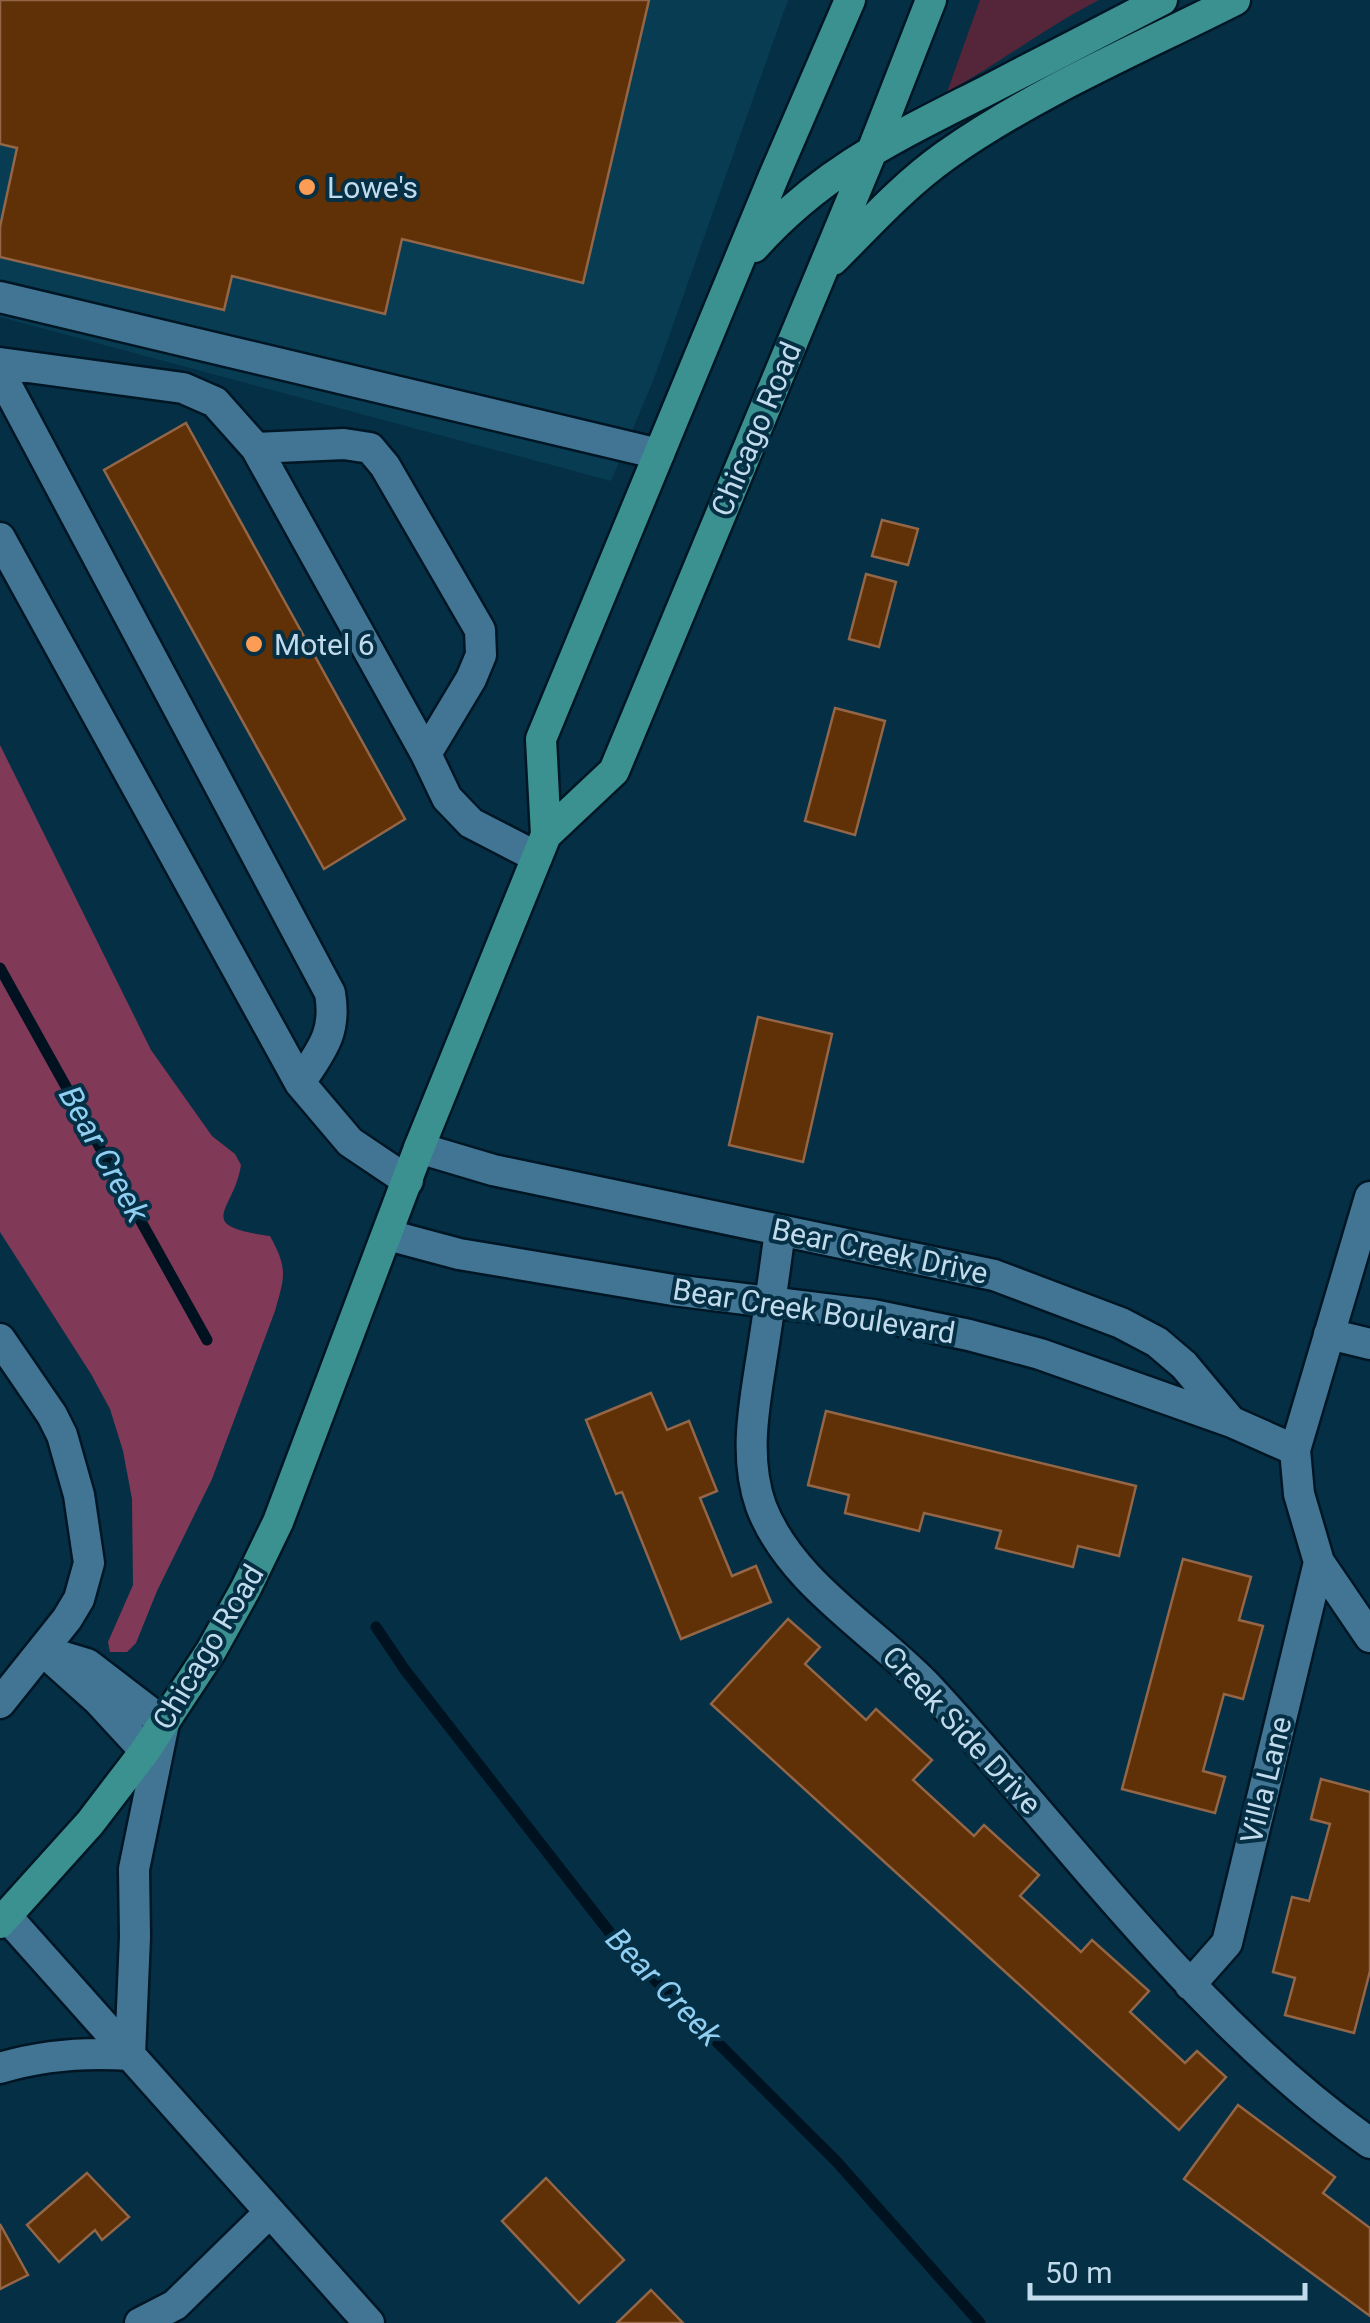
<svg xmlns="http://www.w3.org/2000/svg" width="1370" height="2323" font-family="Roboto,sans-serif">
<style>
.built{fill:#083c53}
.green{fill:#552539}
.forest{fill:#813958}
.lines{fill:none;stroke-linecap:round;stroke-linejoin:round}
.stream{stroke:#00121f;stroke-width:11}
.building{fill:#603006;stroke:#936647;stroke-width:2.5}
.minor-casing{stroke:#001624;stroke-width:35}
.major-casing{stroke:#001624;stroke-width:35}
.minor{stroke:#417593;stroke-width:30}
.major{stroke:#3a918f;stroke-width:30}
.poi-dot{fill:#fd9c55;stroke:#042f44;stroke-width:4}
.labels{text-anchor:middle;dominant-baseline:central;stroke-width:8;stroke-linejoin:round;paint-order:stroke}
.poi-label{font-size:30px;fill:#c1dbec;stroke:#042f44;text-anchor:start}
.street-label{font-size:30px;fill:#c1dbec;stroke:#042f44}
.water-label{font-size:32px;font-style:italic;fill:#90cef2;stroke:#042f44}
</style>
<rect width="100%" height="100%" fill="#042f44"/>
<path class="built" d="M0 0H788L655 376 611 481 0 317Z"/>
<path class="green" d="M980 0H1099C1046 27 999 64 947 92Z"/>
<path class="forest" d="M0 745 151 1050 212 1136 235 1154 241 1165C234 1212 192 1225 270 1236 288 1269 285 1276 275 1311L212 1479 157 1591 136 1643 127 1652H110L108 1642 133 1585 132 1499 123 1451 110 1409 91 1374 0 1232Z"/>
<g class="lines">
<path class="stream" d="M0 968 207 1340
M376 1627 405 1670 618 1943 837 2162 980 2323"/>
</g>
<path class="building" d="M0 0H649L583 283 402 239 385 314 232 276 224 310 0 257V227L17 148 0 144Z
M186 423 405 819 324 869 104 470Z
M882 520 918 529 908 565 872 556Z
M866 574 896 582 879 647 849 639Z
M835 708 885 721 855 835 805 821Z
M758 1017 832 1034 803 1162 729 1145Z
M651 1393 667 1430 689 1421 717 1491 700 1498 732 1576 756 1566 771 1602 681 1639 622 1492 616 1494 586 1420Z
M826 1411 1136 1486 1119 1556 1078 1546 1073 1567 996 1548 1001 1531 924 1513 919 1531 845 1513 849 1495 808 1485Z
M1183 1559 1251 1577 1239 1620 1263 1626 1243 1699 1224 1694 1203 1771 1225 1777 1215 1813 1122 1789Z
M788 1619 820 1647 805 1664 866 1720 876 1709 932 1760 913 1780 974 1836 984 1825 1039 1875 1020 1896 1081 1952 1092 1940 1149 1991 1130 2012 1185 2063 1197 2051 1226 2077 1179 2130 711 1704Z
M1321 1779 1370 1792V1971L1354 2033 1285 2015 1295 1978 1273 1972 1292 1897 1309 1901 1330 1824 1311 1819Z
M1238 2105 1335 2177 1323 2193 1370 2228V2316L1184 2179Z
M87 2173 129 2217 102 2240 95 2230 59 2262 27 2225Z
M546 2178 624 2260 579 2303 502 2221Z
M0 2224 28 2275 0 2289Z
M651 2290 683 2323H617Z"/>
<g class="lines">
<g class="minor-casing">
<path id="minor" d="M0 297 659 454
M0 363 183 388 215 402 256 448 426 754 447 798 471 823 537 857
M0 373 330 993C337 1034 321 1050 300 1083
M256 448 344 444 370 448 385 466 480 630 481 655 471 679 426 754
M0 538 300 1083 350 1142 408 1181
M419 1148 493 1170 994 1275 1121 1323 1157 1342 1184 1365 1230 1420
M1370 1197 1295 1450 1299 1494 1319 1562 1370 1637
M780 1230C775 1270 769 1310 763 1349 755 1402 743 1455 761 1506 790 1583 875 1631 929 1688 1071 1841 1198 2022 1370 2143
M388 1235 459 1254 673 1290 873 1315 969 1335 1040 1354 1232 1422 1295 1450
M1329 1334 1370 1344
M0 1339 52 1415 62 1435 79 1495 89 1563 79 1599 67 1619 0 1703
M44 1651 87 1664 164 1723 134 1869 135 1937 130 2055
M50 1657 98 1700 145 1751
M7 1917 369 2323
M1190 1985 1227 1943 1319 1562
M0 2068C43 2055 85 2052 130 2055
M140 2323 175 2305 270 2212"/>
</g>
<g class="major-casing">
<path id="major" d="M754 247C823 170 896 137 986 91 1045 61 1103 30 1162 0
M833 260C869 224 903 186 945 156 1034 93 1138 49 1235 0
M546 835 541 739 774 176 850 0
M0 1923 90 1823 145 1751 211 1651 246 1588 278 1522 419 1148 546 835 614 771 872 151 931 0"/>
</g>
<use href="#minor" class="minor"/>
<use href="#major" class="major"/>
</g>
<g class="poi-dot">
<circle cx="307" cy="187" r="10"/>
<circle cx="254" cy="644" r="10"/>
</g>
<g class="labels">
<g class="poi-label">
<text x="327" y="187">Lowe's</text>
<text x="274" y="644">Motel 6</text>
</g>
<g class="street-label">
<text transform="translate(756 429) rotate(-67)">Chicago Road</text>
<text transform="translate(880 1251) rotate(12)">Bear Creek Drive</text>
<text transform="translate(814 1311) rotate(9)">Bear Creek Boulevard</text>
<text transform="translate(208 1647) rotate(-59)">Chicago Road</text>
<text transform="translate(962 1730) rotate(47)">Creek Side Drive</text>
<text transform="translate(1266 1780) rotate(-76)">Villa Lane</text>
</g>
<g class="water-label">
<text transform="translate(104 1154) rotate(61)">Bear Creek</text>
<text transform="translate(664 1987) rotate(46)">Bear Creek</text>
</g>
</g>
<path d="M1030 2283v15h275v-15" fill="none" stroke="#c1dbec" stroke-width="5"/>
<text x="1045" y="2283" font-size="30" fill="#c1dbec" stroke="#042f44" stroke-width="8" paint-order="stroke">50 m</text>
</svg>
